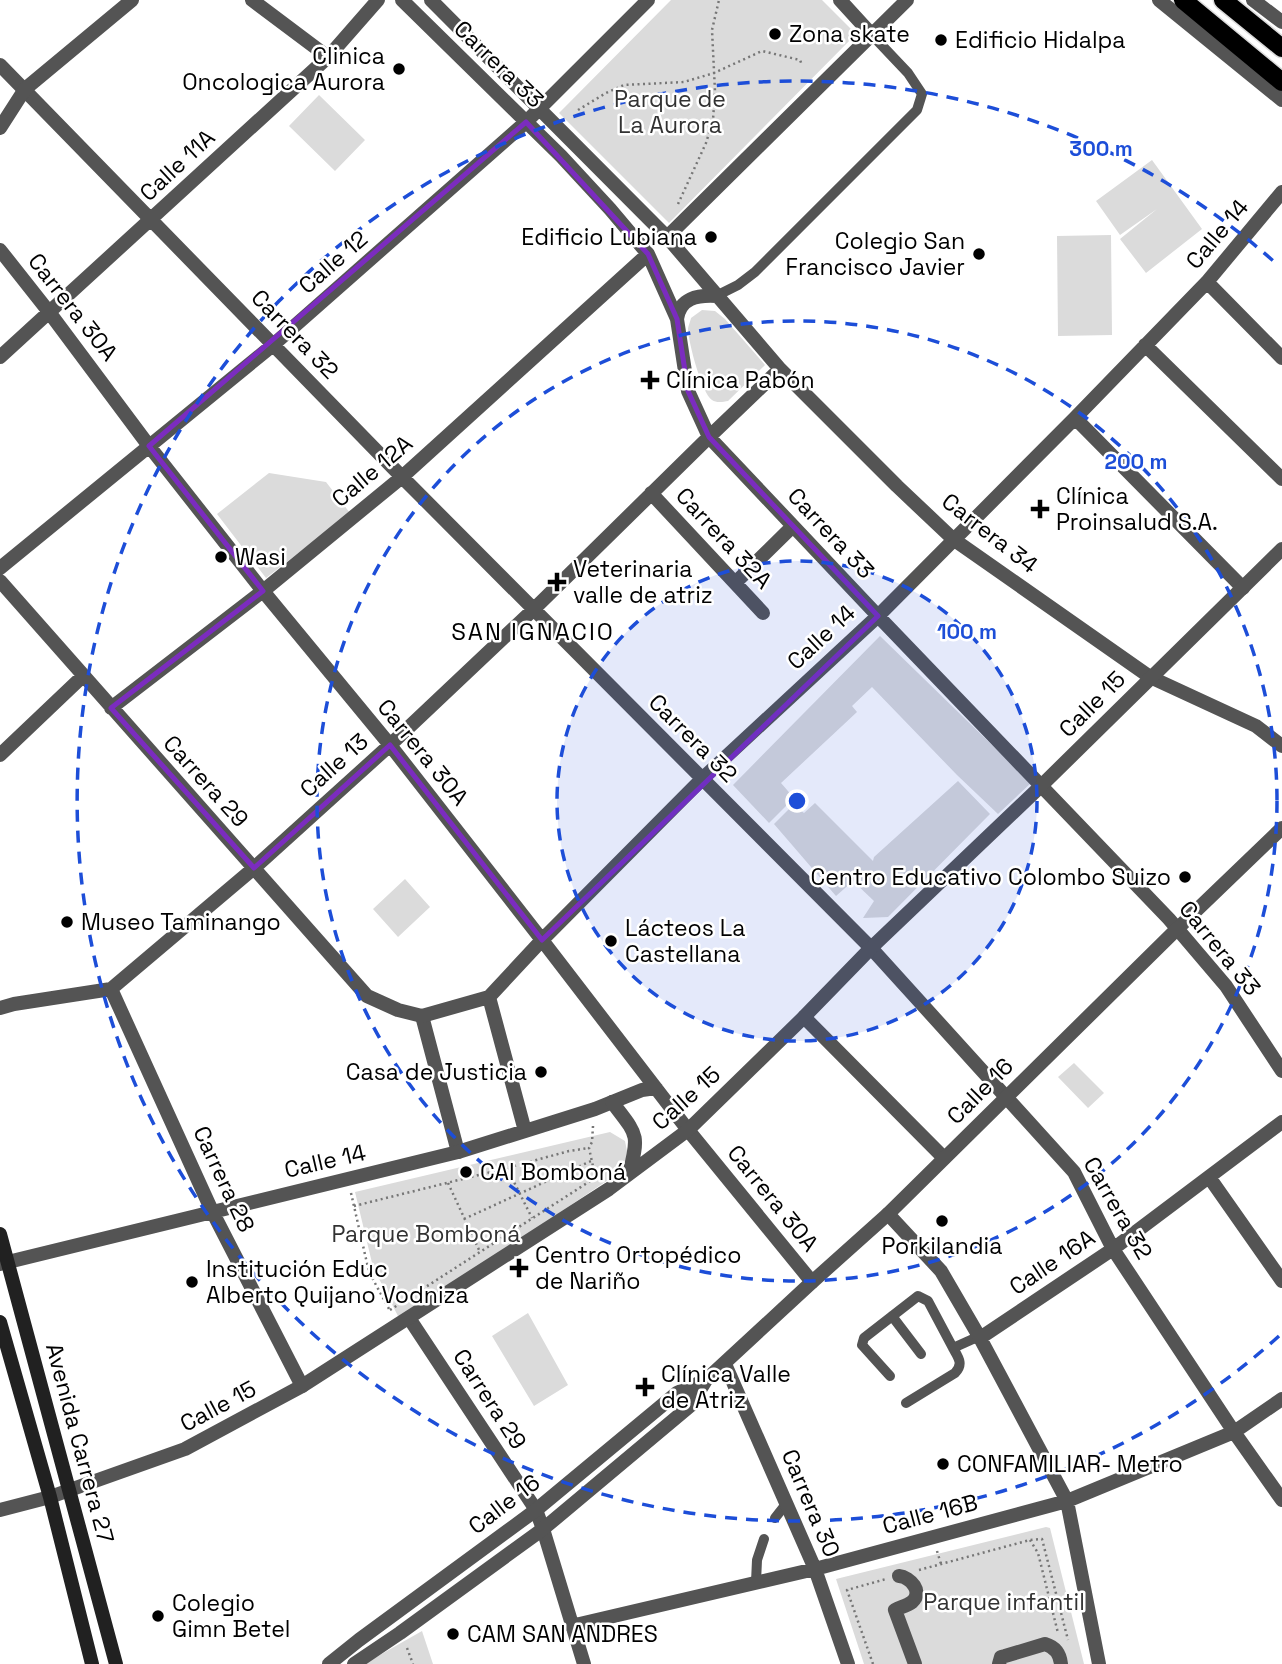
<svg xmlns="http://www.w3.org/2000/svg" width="1282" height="1664" font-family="'Space Grotesk',sans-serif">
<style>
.green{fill:#dbdbdb}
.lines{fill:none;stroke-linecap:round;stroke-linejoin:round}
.primary-casing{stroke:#dbdbdb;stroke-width:21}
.path{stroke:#767676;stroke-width:2.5;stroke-dasharray:2 3.5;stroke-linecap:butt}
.service{stroke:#545454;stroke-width:10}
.pedestrian{stroke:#545454;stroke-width:14}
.minor{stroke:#545454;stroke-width:14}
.tertiary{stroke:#545454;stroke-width:14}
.secondary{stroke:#212121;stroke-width:14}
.primary{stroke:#000;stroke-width:18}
.marked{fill:none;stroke:#7b2cbf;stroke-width:5;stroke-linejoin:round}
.ring{fill:none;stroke:#1d4ed8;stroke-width:3.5;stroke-dasharray:12 9}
.poi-dot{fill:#000;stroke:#fff;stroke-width:2.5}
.labels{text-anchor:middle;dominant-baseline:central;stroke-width:5;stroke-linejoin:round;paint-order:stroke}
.poi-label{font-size:23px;fill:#000;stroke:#fff;text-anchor:start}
.street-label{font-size:23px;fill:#000;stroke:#fff}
.park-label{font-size:23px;fill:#323232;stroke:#fff}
.neighbourhood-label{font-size:24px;letter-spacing:2px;fill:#000;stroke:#fff}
.centre{fill:#1d4ed8;stroke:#fff;stroke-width:3.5}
.ring-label{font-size:21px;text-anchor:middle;font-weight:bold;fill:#1d4ed8;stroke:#fff;stroke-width:5;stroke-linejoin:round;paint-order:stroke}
</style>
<rect width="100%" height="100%" fill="#fff"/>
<path class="green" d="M671 0H822L856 34 669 223 559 113Z
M319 95 365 140 335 171 289 126Z
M1152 160 1202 229 1146 273 1120 239 1157 209 1120 235 1096 201Z
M1111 235 1112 335 1058 336 1057 236Z
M702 310 715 311 725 319 765 365 728 401C723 402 716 403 712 400 702 394 688 341 688 329 688 327 691 319 691 318Z
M269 473 326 482 350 513 266 578 217 514Z
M880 636 1031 783 998 814 957 775 872 687 852 706 857 712 781 783 794 798 769 823 733 785Z
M958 781 990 814 888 917 863 918 874 901 853 881 836 896 774 824 793 805 804 813 815 803 873 861 874 857Z
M405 879 430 907 398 937 373 909Z
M1074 1063 1104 1093 1088 1108 1058 1077Z
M610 1132 625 1141 628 1156 614 1176 400 1320 373 1267 355 1192Z
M528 1313 568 1385 534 1406 492 1336Z
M1046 1527 1050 1528 1084 1664H864L836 1579Z
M422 1631 433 1664H364Z"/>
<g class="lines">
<g class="primary-casing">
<path id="primary" d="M1183 0 1282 82
M1223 0 1282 48"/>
</g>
<path class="path" d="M578 110 606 93 624 85 684 82 714 73 762 51 800 60 802 65
M678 204 706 143 713 120 715 91 712 30 719 0
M593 1126 592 1142 589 1148 594 1171 598 1176
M507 1168 532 1218
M448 1183 480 1252
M351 1193 369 1272 389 1309
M354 1206 507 1168 569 1151 589 1148
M464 1219 591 1161
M390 1310 598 1176
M1030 1540 1038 1553 1058 1633
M937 1551 941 1564
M919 1570 1030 1540 1042 1539 1068 1640
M407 1648 413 1664
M873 1664 847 1590 886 1579"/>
<path class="service" d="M716 296 738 285 755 272 917 110 922 94 908 73 872 35
M892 1316 921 1354
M890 1376 862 1345 864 1338 918 1296 928 1301 953 1348
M906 1403 955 1373C964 1364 958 1357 953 1348L973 1339 980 1338
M775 1518 786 1504
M756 1582 757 1560 764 1539"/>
<path class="pedestrian" d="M422 1016 458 1152
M899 1576C910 1577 924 1592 912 1602 907 1606 900 1607 895 1610L915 1664
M999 1664 1001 1657 1005 1656 1045 1644C1055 1647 1060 1654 1061 1664"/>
<path class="minor" d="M252 0 328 57
M402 0 561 156 610 209 648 254 677 319 688 391 709 437 878 616 1169 919 1226 986 1282 1071
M431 0 667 237 780 369 897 486 953 539 1150 677 1256 726 1282 746
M840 0 872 35
M1159 0 1282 100
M1253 0 1282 22
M0 65 402 477 871 948 1074 1172 1113 1249 1234 1432 1282 1500
M667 237 907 0
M0 250 49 312 149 446 263 591 390 745 542 940 688 1130 812 1282
M1207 282 1282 358
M677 319C680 298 697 295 716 296
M1145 345 1282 479
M0 357 328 57 378 0
M1075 418 1243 588
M651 493 763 613
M0 568 273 345 526 122 648 0
M0 581 367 996 398 1010 422 1016 489 997 542 940 702 779 878 616 1075 418 1207 282 1282 192
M735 583 793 526
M111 708 263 591 402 477 648 254
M0 755 83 676
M111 989 212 1211 302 1386
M489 997 525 1131
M0 1008 14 1004 111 989 254 868 390 745 534 609 709 437 780 369
M804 1017 944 1158
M1209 1177 1282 1281
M888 1214 941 1271 980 1338 1067 1501 1099 1664
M0 1264 458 1152 595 1109 642 1090 656 1088
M409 1318 536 1510 543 1529 584 1664
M980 1338 1113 1249 1282 1122
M725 1364 815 1569 848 1664
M571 1626 815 1569 1067 1501 1234 1432 1282 1399"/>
<path class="tertiary" d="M0 128 25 89 132 0
M612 1102C637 1135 640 1133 629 1174
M0 1510 50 1497 185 1449 302 1386 609 1189 688 1130 804 1017 871 948 1041 786 1282 549
M329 1664 359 1640 536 1510 677 1393 706 1380
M354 1664 400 1633 543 1529 690 1406 706 1380 812 1282 888 1214 1178 928 1282 828"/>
<path class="secondary" d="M0 1234 116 1664
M0 1322 50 1497 92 1664"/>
<use href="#primary" class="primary"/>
</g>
<path class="marked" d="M526 122 648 254 677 319 688 391 709 437 878 616 542 940 390 745 254 868 111 708 263 591 149 446Z"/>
<circle cx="797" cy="801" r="240" fill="#1d4ed8" fill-opacity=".12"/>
<g class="ring">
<circle cx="797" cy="801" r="240"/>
<circle cx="797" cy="801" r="480"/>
<path d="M1279 1336A720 720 0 1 1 1279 266"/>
</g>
<g class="poi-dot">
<circle cx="775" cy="34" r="7"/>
<circle cx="941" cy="40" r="7"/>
<circle cx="399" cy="69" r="7"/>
<circle cx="711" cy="237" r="7"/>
<circle cx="979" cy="254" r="7"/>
<path d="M646.5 369.5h7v7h7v7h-7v7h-7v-7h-7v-7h7z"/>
<path d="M1036.5 498.5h7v7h7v7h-7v7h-7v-7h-7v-7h7z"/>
<circle cx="221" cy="557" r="7"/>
<path d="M553.5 571.5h7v7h7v7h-7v7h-7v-7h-7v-7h7z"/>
<circle cx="1185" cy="877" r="7"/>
<circle cx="67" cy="922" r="7"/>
<circle cx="611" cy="941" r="7"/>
<circle cx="541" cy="1072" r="7"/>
<circle cx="466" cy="1172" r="7"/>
<circle cx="942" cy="1221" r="7"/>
<path d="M515.5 1257.5h7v7h7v7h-7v7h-7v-7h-7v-7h7z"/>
<circle cx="192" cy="1282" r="7"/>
<path d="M641.5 1376.5h7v7h7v7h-7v7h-7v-7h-7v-7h7z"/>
<circle cx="943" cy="1464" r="7"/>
<circle cx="158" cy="1616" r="7"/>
<circle cx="453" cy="1634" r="7"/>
</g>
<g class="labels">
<g class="poi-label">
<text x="789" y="34">Zona skate</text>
<text x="955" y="40">Edificio Hidalpa</text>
<text x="385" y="56" text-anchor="end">Clinica<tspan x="385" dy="26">Oncologica Aurora</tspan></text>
<text x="697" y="237" text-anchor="end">Edificio Lubiana</text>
<text x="965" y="241" text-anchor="end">Colegio San<tspan x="965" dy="26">Francisco Javier</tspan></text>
<text x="666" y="380">Clínica Pabón</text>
<text x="1056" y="496">Clínica<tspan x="1056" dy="26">Proinsalud S.A.</tspan></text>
<text x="235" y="557">Wasi</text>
<text x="573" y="569">Veterinaria<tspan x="573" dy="26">valle de atriz</tspan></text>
<text x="1171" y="877" text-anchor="end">Centro Educativo Colombo Suizo</text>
<text x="81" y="922">Museo Taminango</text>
<text x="625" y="928">Lácteos La<tspan x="625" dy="26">Castellana</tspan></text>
<text x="527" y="1072" text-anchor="end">Casa de Justicia</text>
<text x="480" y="1172">CAI Bomboná</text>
<text x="942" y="1246" text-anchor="middle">Porkilandia</text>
<text x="535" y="1255">Centro Ortopédico<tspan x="535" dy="26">de Nariño</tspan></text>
<text x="206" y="1269">Institución Educ<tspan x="206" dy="26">Alberto Quijano Vodniza</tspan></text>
<text x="661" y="1374">Clínica Valle<tspan x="661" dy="26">de Atriz</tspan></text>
<text x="957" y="1464">CONFAMILIAR- Metro</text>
<text x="172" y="1603">Colegio<tspan x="172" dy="26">Gimn Betel</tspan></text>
<text x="467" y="1634">CAM SAN ANDRES</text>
</g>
<g class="street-label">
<text transform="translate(499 64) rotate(44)">Carrera 33</text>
<text transform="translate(177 165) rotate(-43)">Calle 11A</text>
<text transform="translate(1217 234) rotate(-50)">Calle 14</text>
<text transform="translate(333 262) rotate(-41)">Calle 12</text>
<text transform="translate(73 307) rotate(52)">Carrera 30A</text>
<text transform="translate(295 334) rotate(46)">Carrera 32</text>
<text transform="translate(372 471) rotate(-40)">Calle 12A</text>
<text transform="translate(831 533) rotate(47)">Carrera 33</text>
<text transform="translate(990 533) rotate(38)">Carrera 34</text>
<text transform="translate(724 538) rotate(47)">Carrera 32A</text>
<text transform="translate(821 637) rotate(-43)">Calle 14</text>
<text transform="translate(1092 704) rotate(-45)">Calle 15</text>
<text transform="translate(693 738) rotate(45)">Carrera 32</text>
<text transform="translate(423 752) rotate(51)">Carrera 30A</text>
<text transform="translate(334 765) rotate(-42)">Calle 13</text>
<text transform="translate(206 781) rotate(48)">Carrera 29</text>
<text transform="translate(1220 948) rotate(51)">Carrera 33</text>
<text transform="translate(980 1091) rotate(-45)">Calle 16</text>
<text transform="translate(686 1098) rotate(-42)">Calle 15</text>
<text transform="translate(325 1161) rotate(-13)">Calle 14</text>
<text transform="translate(224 1179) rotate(65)">Carrera 28</text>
<text transform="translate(773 1198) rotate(51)">Carrera 30A</text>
<text transform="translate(1118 1208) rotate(60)">Carrera 32</text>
<text transform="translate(1052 1262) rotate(-34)">Calle 16A</text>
<text transform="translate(490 1399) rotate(57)">Carrera 29</text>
<text transform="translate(218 1406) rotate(-28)">Calle 15</text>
<text transform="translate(80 1443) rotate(75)">Avenida Carrera 27</text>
<text transform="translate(811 1503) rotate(67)">Carrera 30</text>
<text transform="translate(504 1504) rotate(-37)">Calle 16</text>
<text transform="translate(930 1514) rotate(-15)">Calle 16B</text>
</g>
<g class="park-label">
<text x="670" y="99">Parque de<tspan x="670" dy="26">La Aurora</tspan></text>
<text x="426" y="1234">Parque Bomboná</text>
<text x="1004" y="1602">Parque infantil</text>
</g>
<g class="neighbourhood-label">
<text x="533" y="631">SAN IGNACIO</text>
</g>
</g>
<circle cx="797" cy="801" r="10" class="centre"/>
<g class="ring-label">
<text x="1101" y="156">300 m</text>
<text x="1136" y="469">200 m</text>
<text x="967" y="639">100 m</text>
</g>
</svg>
